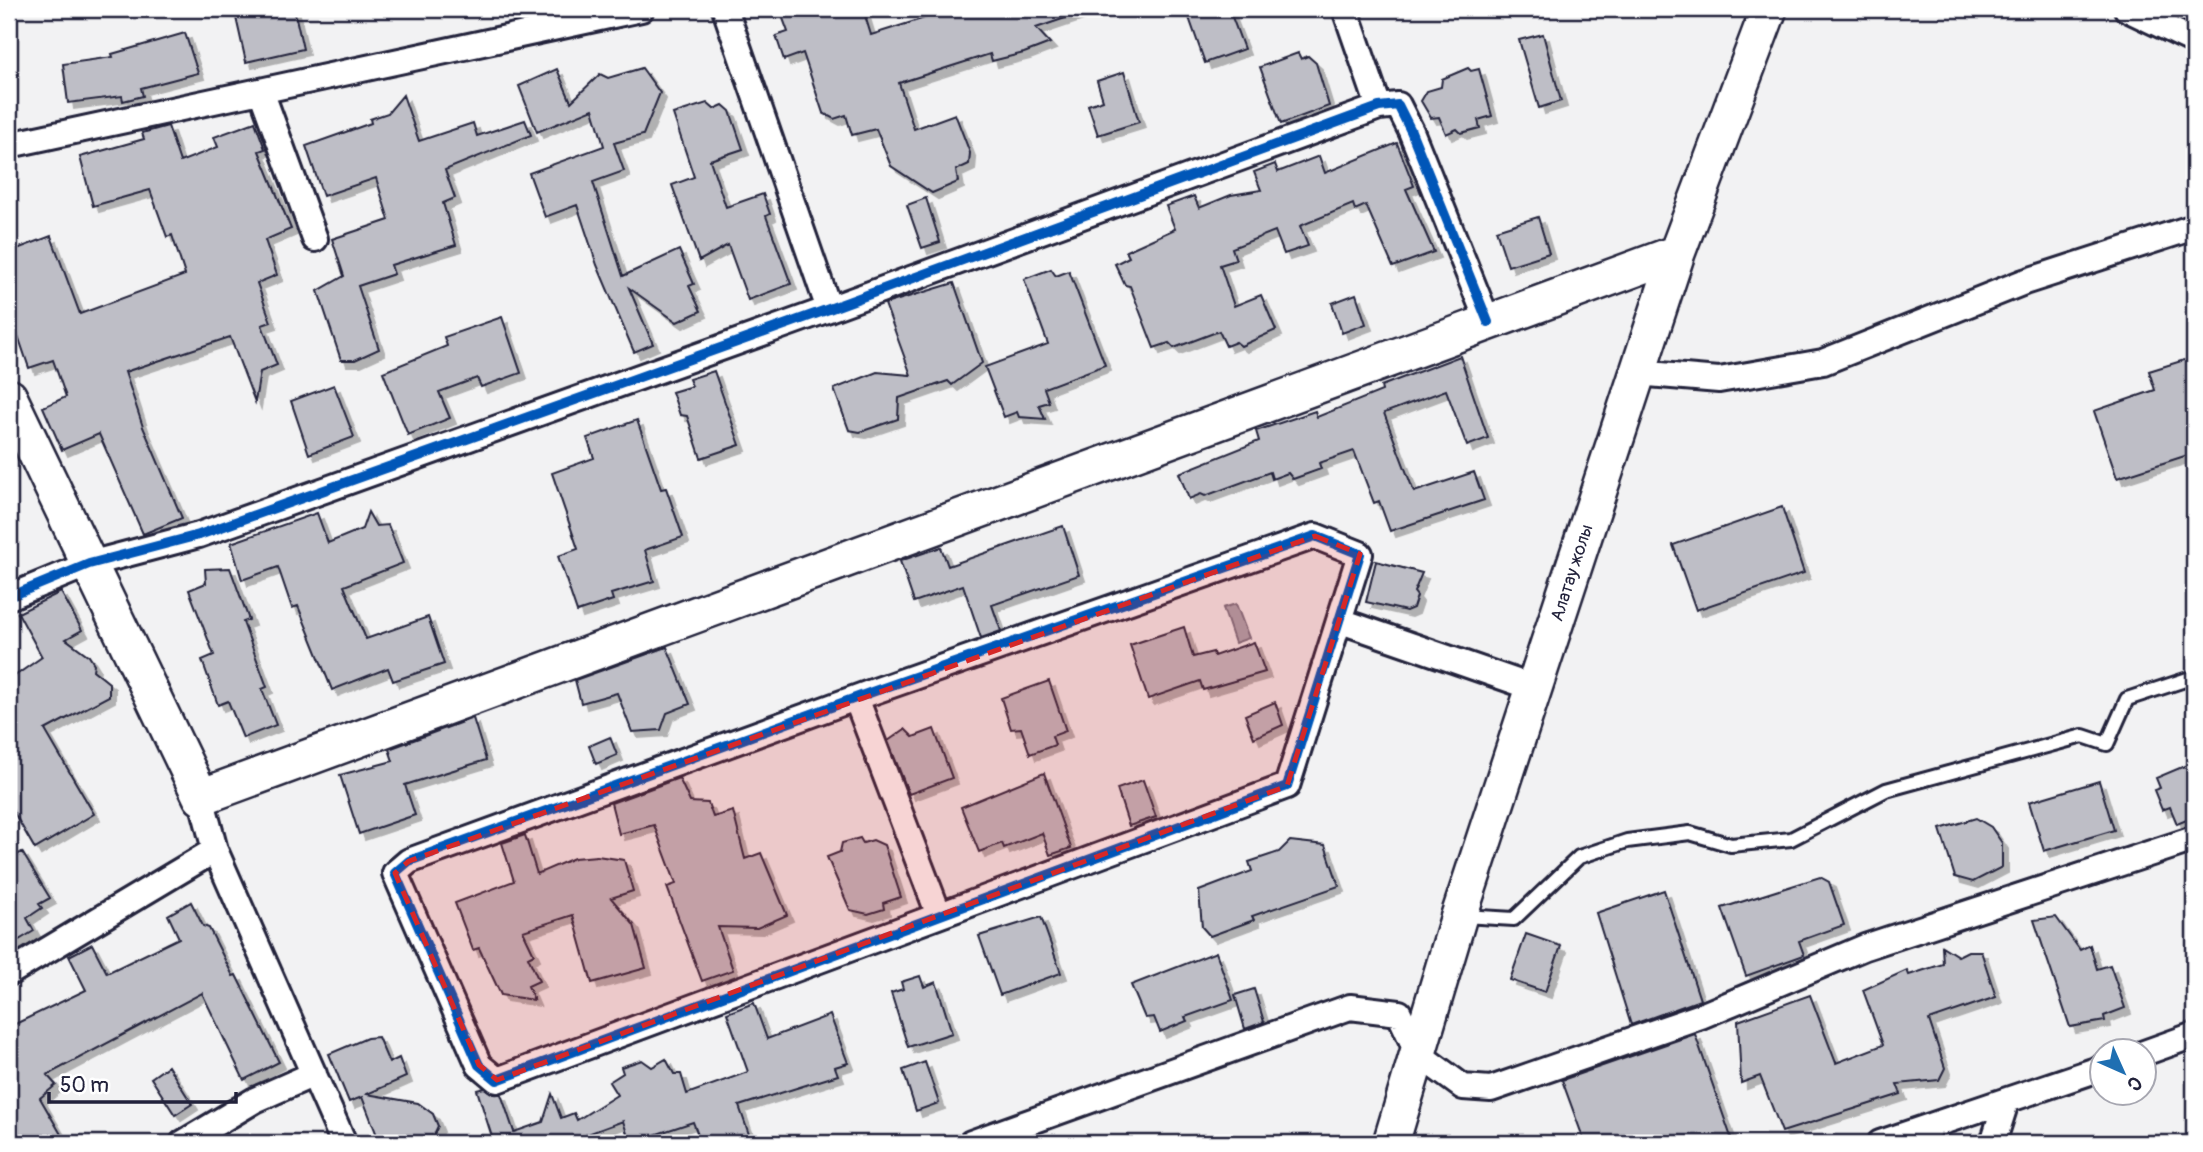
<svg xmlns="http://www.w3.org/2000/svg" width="2203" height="1152" font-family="Pangolin,sans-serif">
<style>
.water{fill:#a8a8b2;stroke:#727282;stroke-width:2}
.building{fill:#bebec6;stroke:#22223b;stroke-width:2;filter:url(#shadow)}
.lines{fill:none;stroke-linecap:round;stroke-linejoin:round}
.lane-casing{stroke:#22223b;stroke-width:18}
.street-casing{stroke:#22223b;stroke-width:30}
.secondary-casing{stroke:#22223b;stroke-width:40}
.lane{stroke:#fff;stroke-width:12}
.street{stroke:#fff;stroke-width:24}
.secondary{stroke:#fff;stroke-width:35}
.cycleway-casing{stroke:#fff;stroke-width:15}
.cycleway{stroke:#0057b8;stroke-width:10}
.marked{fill:#d62828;fill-opacity:0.2;stroke:#d62828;stroke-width:5;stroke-dasharray:14 9;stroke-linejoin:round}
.labels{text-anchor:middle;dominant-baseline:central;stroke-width:5;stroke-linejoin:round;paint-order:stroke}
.street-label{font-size:18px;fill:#22223b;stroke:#fff}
</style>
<defs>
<filter id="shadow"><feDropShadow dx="6" dy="6" stdDeviation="0" flood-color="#0004"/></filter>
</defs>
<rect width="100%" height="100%" fill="#f2f2f3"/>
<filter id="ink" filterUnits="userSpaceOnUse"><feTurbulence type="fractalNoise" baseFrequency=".0143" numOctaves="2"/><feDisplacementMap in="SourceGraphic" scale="14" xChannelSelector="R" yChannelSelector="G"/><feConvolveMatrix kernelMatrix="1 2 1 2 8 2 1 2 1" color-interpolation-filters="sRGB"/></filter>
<g filter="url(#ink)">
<path class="water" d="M1236 604 1249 638 1235 643 1223 608Z"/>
<path class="building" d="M252 9H294L303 49 246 62 235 13Z
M792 9H863L871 35 953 9H1082L1083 12 1036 28 1050 43 1024 53 992 61 990 54 899 83 914 129 955 114 970 153 969 164 956 170 958 182 932 193 891 166 876 129 852 135 846 115 834 119 823 113 803 53 784 60 776 36 788 32 781 13Z
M1186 9H1229L1244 49 1205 63Z
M185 33 198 73 141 88 143 96 123 101 122 96 68 103 63 64 113 57 112 54Z
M1543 34 1561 101 1539 108 1519 40Z
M1298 53 1301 59 1308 56 1316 63 1329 106 1281 124 1260 67Z
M642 68 660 93 643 135 614 143 624 171 593 182 623 276 679 250 694 284 689 286 701 311 677 322 629 288 653 344 634 352 597 265 577 205 545 217 529 173 604 146 593 109 537 132 519 86 557 69 571 102 600 74 608 78Z
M1468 68 1471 71 1479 69 1492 116 1478 120 1480 128 1461 133 1457 129 1446 134 1439 117 1431 118 1421 101 1427 91 1441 87 1442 79Z
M1124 72 1139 122 1098 135 1088 105 1103 100 1097 81Z
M403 95 419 141 473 123 477 136 525 120 531 135 445 170 455 198 443 203 456 245 391 265 394 274 358 286 379 349 355 360H341L318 291 344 276 332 239 389 220 376 178 323 196 306 146 371 123 370 119 388 113Z
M707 103 714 109 723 105 730 111 743 149 710 160 726 207 763 194 770 214 766 216 791 284 748 300 728 245 699 261 672 185 694 177 673 114Z
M255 122 265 149 259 151 291 229 265 240 277 275 257 283 271 322 262 325 277 365 260 372 255 402 230 337 125 372 143 427 182 518 143 534 99 434 62 450 43 407 66 397 53 360 29 368 9 309V252L51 236 80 314 185 275 172 235 167 237 150 190 93 206 80 157 144 139 142 133 168 126 180 162 218 147 214 137Z
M1397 143 1414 186 1406 189 1434 252 1393 267 1366 205 1355 210 1353 204 1300 226 1308 246 1284 254 1275 231 1232 248 1236 260 1220 265 1234 306 1261 295 1276 330 1241 346 1236 342 1226 346 1219 331 1174 348 1169 343 1154 348 1130 286 1125 285 1115 264 1129 257 1126 251 1175 229 1166 206 1194 196 1199 208 1231 195 1261 190 1254 172 1275 164 1278 172 1319 156 1325 173Z
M926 198 940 242 922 248 907 205Z
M1538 217 1549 253 1508 266 1496 230Z
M1051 269 1056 276 1069 271 1105 365 1044 388 1049 402 1039 405 1045 419 1019 417 1017 412 1004 417 985 367 1048 344 1024 279Z
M954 283 982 363 952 385 948 381 899 398 898 419 860 432 849 430 834 389 877 372 911 375 885 304Z
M1356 294 1366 324 1342 333 1332 303Z
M502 317 521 373 481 387 477 378 439 392 450 418 408 435 383 372 447 346 444 337Z
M1460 356 1488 438 1467 446 1446 390 1384 413 1414 492 1474 472 1484 500 1390 531 1379 501 1374 503 1354 451 1319 463 1321 469 1293 479 1288 473 1272 479 1270 472 1205 496 1201 494 1189 499 1179 473 1259 441 1256 431 1315 411 1317 417 1382 391 1381 386Z
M2194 357V453L2117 478 2094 411 2155 390 2149 371Z
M714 371 740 445 701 458 687 416 680 415 672 392 692 386 689 379Z
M334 385 354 437 309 454 291 401Z
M637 420 661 489 666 488 683 537 645 550 654 581 611 594 613 600 577 612 558 556 578 549 552 473 594 458 587 438Z
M1782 507 1804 573 1696 610 1673 545Z
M368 512 376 526 388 525 403 563 344 586 366 639 428 617 444 664 393 681 388 668 332 690 298 606 292 608 278 567 242 580 231 543 317 513 328 543 362 529Z
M1063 526 1079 575 992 605 1001 631 981 638 963 585 914 602 900 561 941 547 948 566Z
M1376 561 1422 573 1414 592 1417 596 1413 608 1406 611 1366 602Z
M230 568 249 620 243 622 267 687 262 689 276 725 243 738 228 701 218 705 202 660 214 655 189 590 206 583 205 569Z
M61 592 82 630 66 639 89 656 94 664 93 670 109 683V696L45 730 94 814 35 849 9 804V680L42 657 18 613Z
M1184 627 1193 657 1213 652 1214 656 1254 642 1265 672 1203 690 1200 681 1148 699 1130 645Z
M667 647 690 704 667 713 661 730 632 732 617 693 581 703 575 680Z
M1049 681 1066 731 1052 736 1055 745 1030 754 1021 728 1011 729 1001 698Z
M1275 702 1283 725 1254 738 1245 715Z
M473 718 486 760 405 785 415 815 359 834 340 775 393 761 389 749Z
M905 729 913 737 934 729 952 778 909 794 888 741Z
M610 737 617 755 596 764 589 746Z
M2194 762V817L2177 824 2170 807 2162 810 2154 790 2160 788 2156 778Z
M1044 773 1071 848 1050 855 1042 833 1004 848 1002 843 979 852 961 807Z
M679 778 690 802 708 803 713 817 733 811 745 859 761 853 787 915 757 928 718 927 733 970 702 981 667 887 676 884 654 825 619 834 611 803Z
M1143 780 1156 817 1129 826 1117 789Z
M2099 781 2114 830 2044 851 2029 802Z
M1976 818 1991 827 2002 843V867L1973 882 1955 877 1940 829Z
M525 835 537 874 574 858 597 856 624 860 633 891 611 898 634 925 646 968 592 983 573 915 523 931 534 954 528 957 539 981 528 986 534 1000 501 995 479 948 473 950 455 903 514 881 502 843Z
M860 838 863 843 873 840 884 845 901 897 883 903 884 909 868 914 850 910 827 857 840 852 842 843Z
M1290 841 1325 845 1339 886 1252 916 1254 920 1210 936 1202 927 1199 891 1252 871 1249 862 1279 852Z
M22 852 50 898 39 904 42 908 27 918 34 931 9 946V860Z
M1820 877 1829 882 1844 925 1799 941 1804 955 1746 976 1722 908Z
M1664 890 1700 1000 1631 1025 1596 913Z
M191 902 203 926 209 928 233 976 236 975 279 1062 244 1080 202 993 47 1075 56 1085 40 1098 66 1143H9V1027L86 990 69 956 92 944 107 973 179 938 168 915Z
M1041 917 1061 973 1000 995 979 936Z
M2056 917 2080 950 2090 945 2097 969 2110 965 2125 1008 2104 1016 2105 1021 2070 1027 2034 920Z
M1526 934 1561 946 1545 992 1510 980Z
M1942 946 1958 956 1968 951H1981L1996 997 1929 1020 1945 1068 1939 1080 1897 1084 1901 1094 1782 1132 1760 1076 1741 1083 1738 1021 1810 995 1836 1063 1883 1045 1863 990 1907 970 1909 975 1943 964Z
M1216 952 1233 1000 1185 1017 1187 1021 1160 1032 1154 1017 1145 1018 1131 985Z
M920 976 924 987 936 982 952 1033 908 1047 891 993 903 989 901 982Z
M1254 989 1264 1022 1245 1029 1235 995Z
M754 1003 767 1039 830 1015 848 1063 835 1067 838 1075 739 1106 752 1143H701L693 1122 630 1143 623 1121 582 1136 585 1143H491L493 1140 477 1090 484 1088 494 1094H501L514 1132 543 1122 552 1094 561 1118 574 1113 577 1120 617 1095 609 1082 623 1073 621 1067 642 1060 652 1067 666 1059 674 1074H681L687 1094 748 1072 727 1013Z
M1695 1034 1733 1143H1585L1562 1080Z
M378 1037 389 1063 399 1058 406 1077 367 1094 418 1103 433 1114 438 1126 430 1143H380L362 1097 349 1102 329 1054 367 1038Z
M925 1062 939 1103 916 1111 903 1070Z
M168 1066 192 1104 175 1115 151 1078Z"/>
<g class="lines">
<g class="lane-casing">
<path id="lane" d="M1463 916 1514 919 1579 857 1627 841 1690 833 1731 845 1791 839 1886 790 2083 736 2107 744 2127 699 2194 677"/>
</g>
<g class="street-casing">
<path id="street" d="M725 9 829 309
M1345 9 1379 107
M2127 9 2194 41
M261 91 315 239
M9 145 641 9
M1637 373 1719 380 1823 362 2024 282 2194 227
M1315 536 1360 554 1287 786 497 1080 479 1065 395 873 409 861 872 692Z
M9 597 89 564 199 535 829 309 1379 107 1398 105 1411 131 1488 322
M1341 621 1534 688
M856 698 939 915
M201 797 215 850 344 1143
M9 973 215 850
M2144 1053 2194 1035
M183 1143 255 1100 314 1074
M971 1143 1350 1007 1399 1013 1418 1054 1463 1087 1491 1089 1701 1016 1865 947 2194 839
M1880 1143 2102 1068
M1993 1143 2006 1102"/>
</g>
<g class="secondary-casing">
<path id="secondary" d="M9 397 201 797 1677 253
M1391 1143 1459 916 1677 253 1769 9"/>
</g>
<use href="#lane" class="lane"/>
<use href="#street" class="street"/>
<use href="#secondary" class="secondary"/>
<g class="cycleway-casing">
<path id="cycleway" d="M1315 536 1360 554 1287 786 497 1080 479 1065 395 873 409 861 872 692Z
M9 597 89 564 199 535 829 309 1379 107 1398 105 1411 131 1488 322"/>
</g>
<use href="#cycleway" class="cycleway"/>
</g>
</g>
<path class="marked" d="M1315 536 1360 554 1287 786 497 1080 479 1065 395 873 409 861Z"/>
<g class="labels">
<g class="street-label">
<text transform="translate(1572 573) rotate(-72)">Алатау жолы</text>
</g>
</g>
<rect width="2203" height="1152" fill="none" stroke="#fff" stroke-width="35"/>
<rect x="18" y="18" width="2168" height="1117" fill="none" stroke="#22223b" stroke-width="2.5" filter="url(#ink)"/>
<g transform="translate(2123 1072) rotate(135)"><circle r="33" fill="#ffffff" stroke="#a7a7b1" stroke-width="2"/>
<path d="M0-5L12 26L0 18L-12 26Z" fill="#1f6fb2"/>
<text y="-10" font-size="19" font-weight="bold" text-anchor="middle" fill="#22223b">С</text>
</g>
<path d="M49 1092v10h187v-10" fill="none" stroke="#22223b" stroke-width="3.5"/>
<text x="60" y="1092" font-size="21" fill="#22223b" stroke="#ffffff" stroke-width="5" paint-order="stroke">50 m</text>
</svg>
